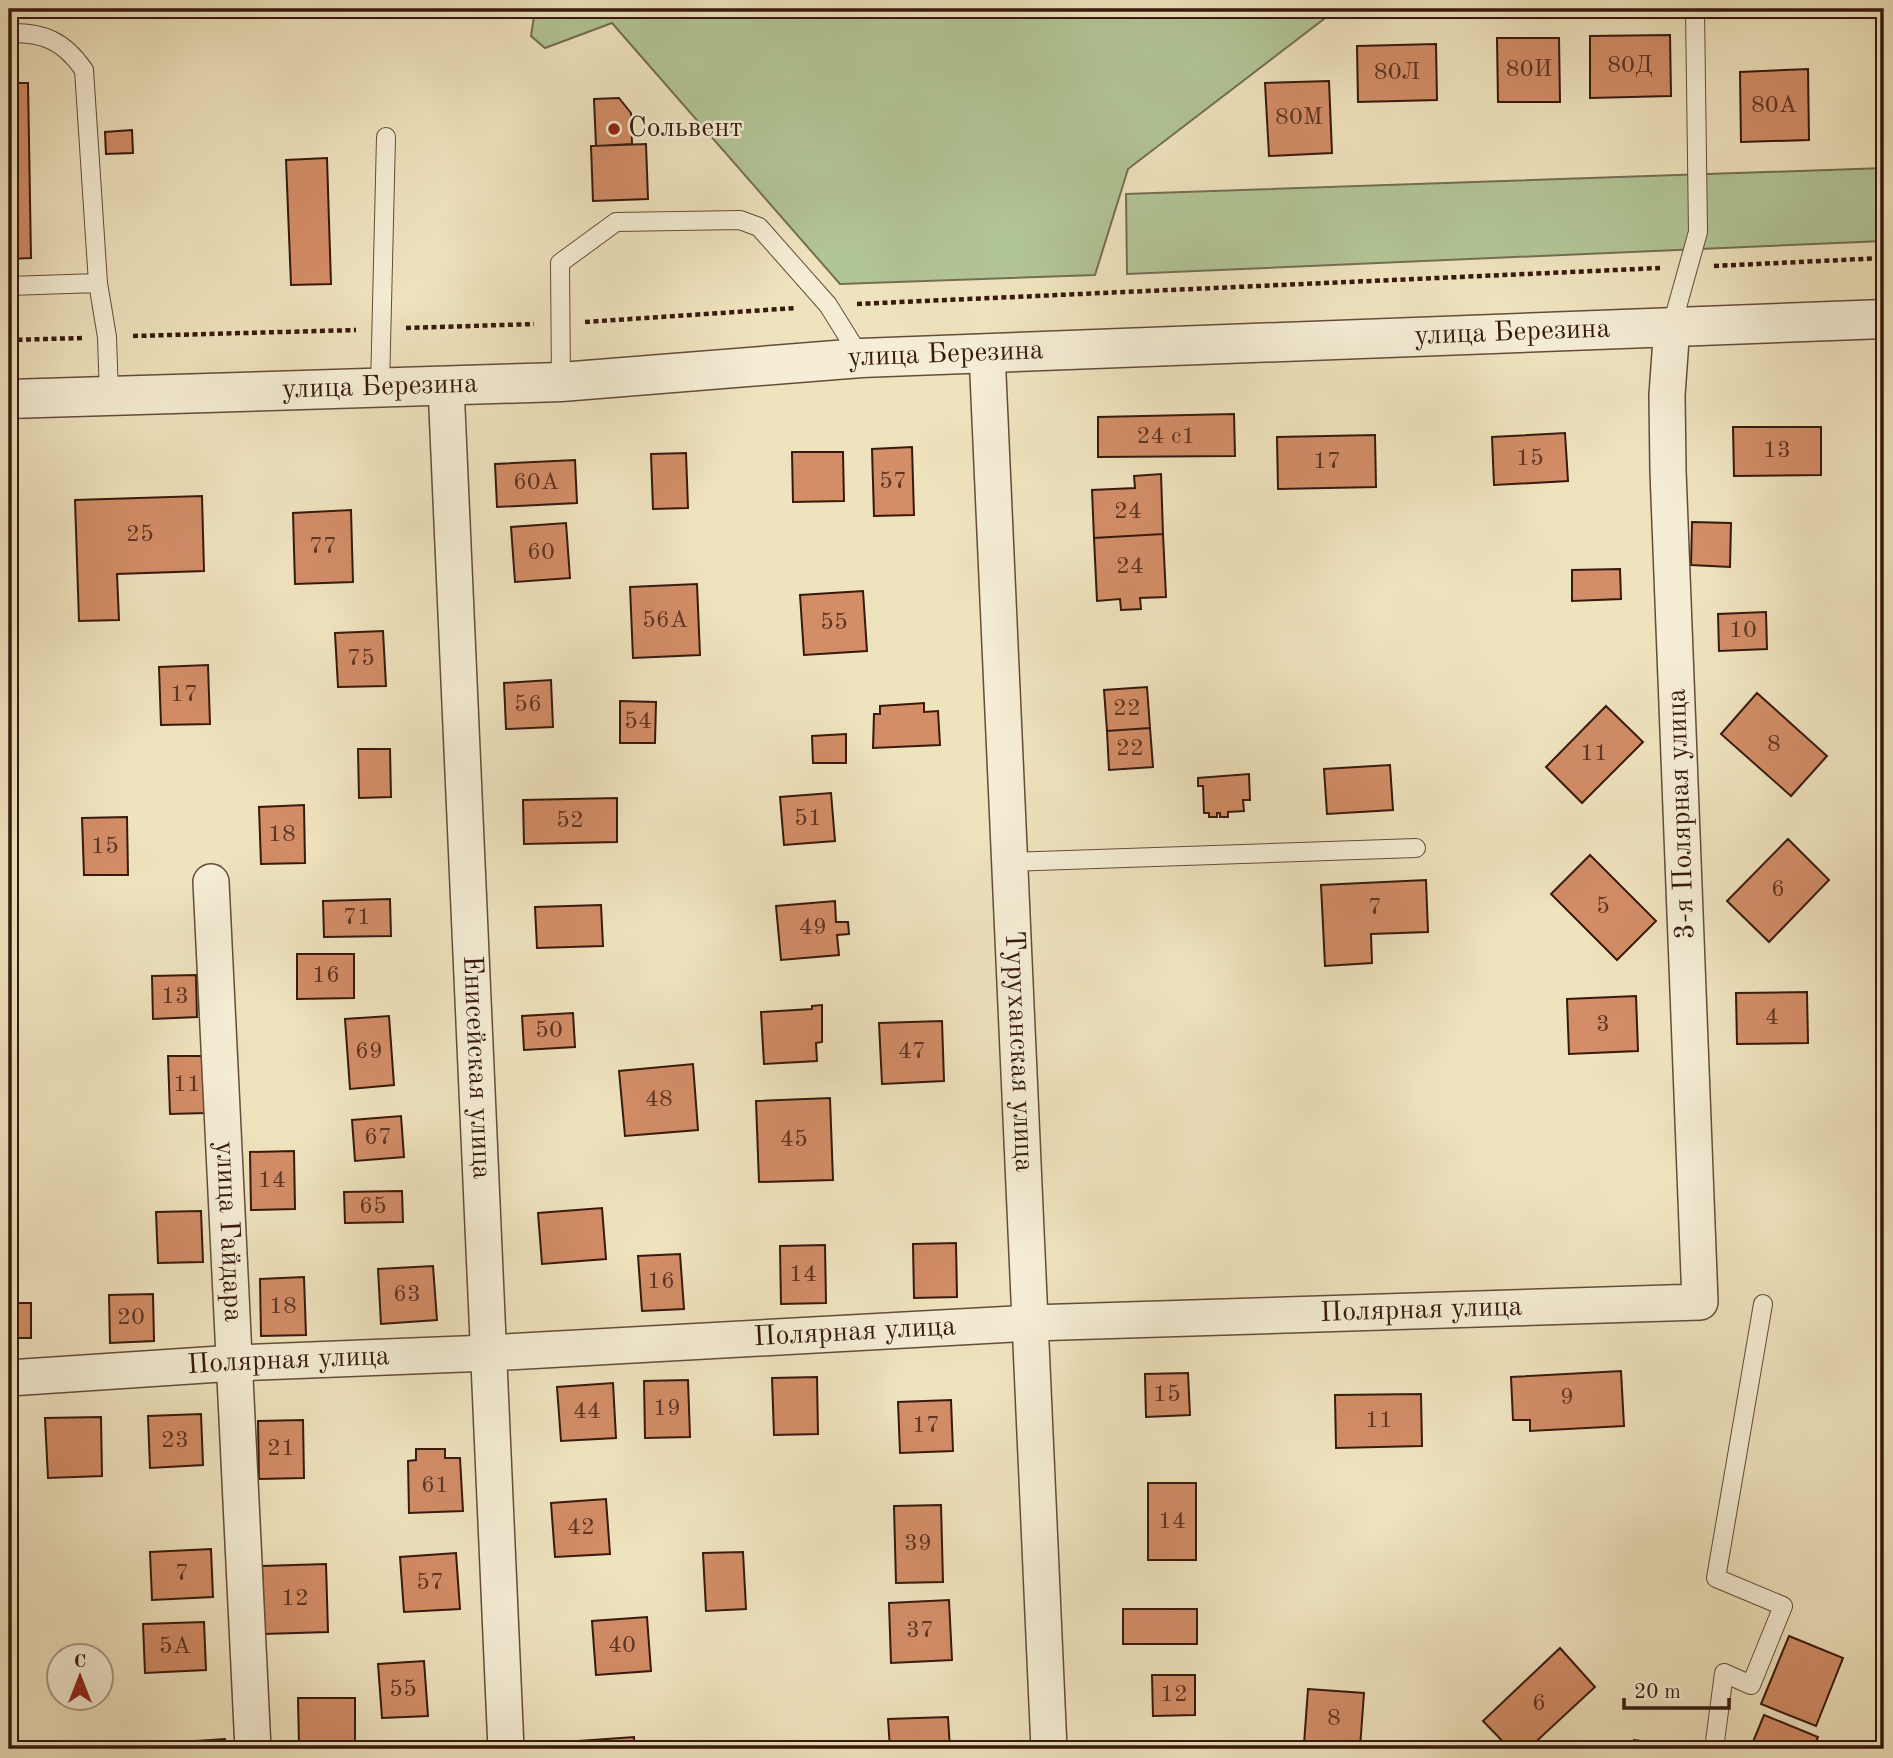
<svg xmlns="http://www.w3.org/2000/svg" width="1893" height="1758" font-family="'Old Standard TT',serif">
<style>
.green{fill:#b2c596;stroke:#746f52;stroke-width:2}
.building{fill:#d38d67;stroke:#37190d;stroke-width:2}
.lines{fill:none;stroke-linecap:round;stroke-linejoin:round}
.service-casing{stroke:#654c39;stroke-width:20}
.minor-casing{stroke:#654c39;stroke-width:38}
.tertiary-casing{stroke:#654c39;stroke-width:41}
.path{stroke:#37190d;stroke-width:4.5;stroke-dasharray:5 3.5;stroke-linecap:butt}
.service{stroke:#f5edd5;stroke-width:18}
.minor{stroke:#f5edd5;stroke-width:35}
.tertiary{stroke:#f5edd5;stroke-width:38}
.poi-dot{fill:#8f2418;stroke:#f5edd5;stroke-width:2.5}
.labels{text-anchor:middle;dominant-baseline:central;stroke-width:5;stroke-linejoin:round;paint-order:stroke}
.number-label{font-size:24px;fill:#5e3624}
.poi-label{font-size:28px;fill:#37190d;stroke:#f5edd5;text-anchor:start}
.street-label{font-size:28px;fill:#37190d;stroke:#f5edd5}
</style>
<rect width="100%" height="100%" fill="#efe3be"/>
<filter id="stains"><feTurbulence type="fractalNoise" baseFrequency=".00286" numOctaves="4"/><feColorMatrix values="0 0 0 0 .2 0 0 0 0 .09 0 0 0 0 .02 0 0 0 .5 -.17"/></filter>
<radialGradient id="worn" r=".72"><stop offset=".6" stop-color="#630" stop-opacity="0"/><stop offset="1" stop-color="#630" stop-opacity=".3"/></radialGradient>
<path class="green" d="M535 9H1337L1128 169 1095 275 840 284 612 23 545 48 531 36Z
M1884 168V241L1127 274 1126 194Z"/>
<path class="building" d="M1464 9H1513L1464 12Z
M1670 35 1671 96 1590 98V36Z
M1497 38H1559L1560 102H1498Z
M1436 44 1437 100 1358 102 1357 46Z
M1808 69 1809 140 1741 142 1740 72Z
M1329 81 1332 153 1269 156 1265 83Z
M9 83H28L31 258 9 259Z
M619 98 631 113 632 144 596 146 594 99Z
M132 130 133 153 106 154 105 132Z
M646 144 648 199 593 201 591 146Z
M327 158 331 284 291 285 286 160Z
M1234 414 1235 456 1098 457V417Z
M1733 427H1821V475L1734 476Z
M1565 433 1568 481 1494 485 1492 437Z
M1375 435 1376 487 1278 489 1277 437Z
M912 447 914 515 874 516 872 449Z
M792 452H843L844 501 793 502Z
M686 453 688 508 653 509 651 454Z
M575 460 577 503 497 507 495 464Z
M1161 474 1163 534 1094 538 1092 490 1135 488 1134 476Z
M202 496 204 571 117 574 119 620 79 621 75 500Z
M351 510 353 582 295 584 293 513Z
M1692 522 1731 523 1730 567 1691 565Z
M566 523 570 578 515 582 511 527Z
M1163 534 1166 597 1140 598 1141 609 1121 610 1120 599 1097 601 1094 538Z
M1620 569 1621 599 1572 601V570Z
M697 584 700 655 633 658 630 587Z
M863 591 867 651 804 655 800 595Z
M1766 612 1767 649 1719 651 1718 614Z
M383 631 386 686 338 687 335 633Z
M208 665 210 724 161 725 159 667Z
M551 680 553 727 506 729 504 683Z
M1147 687 1150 728 1107 731 1104 690Z
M1757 693 1827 756 1791 796 1721 734Z
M620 701 656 702 655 743H620Z
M924 703V712L938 711 940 745 873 748 874 714H880V706Z
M1606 706 1643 742 1582 803 1546 767Z
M1150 728 1153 767 1109 770 1107 731Z
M846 734V763H813L812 736Z
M358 749H390L391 797 359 798Z
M1390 765 1393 810 1327 814 1324 769Z
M1249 774 1250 800H1243L1244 811 1228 812V817H1220V813H1217V817H1209V813H1204L1203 786H1198V778Z
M831 793 835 841 784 845 780 797Z
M617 798V842L524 844 523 800Z
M304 805 305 863 261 864 259 807Z
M127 817 128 875H84L82 818Z
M1788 839 1829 880 1769 942 1727 901Z
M1590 855 1656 921 1617 960 1551 894Z
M1426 880 1428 932 1371 934 1372 963 1325 966 1321 885Z
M390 899 391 936 324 937 323 901Z
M835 901 836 922H848L849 934 837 935 839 955 781 960 776 906Z
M601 905 603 946 537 948 535 907Z
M297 954H354V998L297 999Z
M196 975 197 1017 153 1019 152 976Z
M1807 992 1808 1043 1737 1044 1736 993Z
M1636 996 1638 1051 1569 1054 1567 999Z
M822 1005V1042L816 1043 817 1061 764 1064 761 1012 812 1009V1006Z
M573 1013 575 1047 524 1050 522 1016Z
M389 1016 394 1085 350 1089 345 1019Z
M942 1021 944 1081 882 1084 879 1023Z
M168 1056H205L206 1113 170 1114Z
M693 1064 698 1130 625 1136 619 1071Z
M830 1098 833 1180 759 1182 756 1101Z
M401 1116 404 1157 355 1161 352 1120Z
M294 1151 295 1209 251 1210 250 1152Z
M402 1191 403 1222 345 1223 344 1192Z
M602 1208 606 1259 542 1264 538 1213Z
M201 1211 203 1262 158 1263 156 1212Z
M956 1243 957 1297 914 1298 913 1244Z
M825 1245 826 1303 781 1304 780 1246Z
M680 1254 684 1309 642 1311 638 1256Z
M433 1266 437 1320 381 1324 378 1269Z
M304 1277 306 1335 261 1336 260 1279Z
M153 1294 154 1341 110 1343 109 1295Z
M9 1303H31V1338H9Z
M1621 1371 1624 1426 1530 1431V1420H1513L1511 1377Z
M1188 1373 1190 1415 1146 1417 1145 1374Z
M817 1377 818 1434 774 1435 772 1378Z
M688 1380 690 1437 645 1438 644 1381Z
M613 1383 616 1438 561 1441 557 1387Z
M1421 1394 1422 1446 1336 1448 1335 1395Z
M951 1400 953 1451 900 1453 898 1402Z
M201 1414 203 1465 150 1468 148 1416Z
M101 1417 102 1476 48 1478 45 1418Z
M303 1420 304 1478 259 1479 258 1421Z
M416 1449H445V1458H460L463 1511 409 1513 408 1461 416 1460Z
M1148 1483H1196V1560H1148Z
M606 1499 610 1554 555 1557 551 1503Z
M941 1505 943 1582 896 1583 894 1506Z
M211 1549 213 1597 152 1600 150 1552Z
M743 1552 746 1609 706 1611 703 1553Z
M456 1553 460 1609 404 1612 400 1557Z
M326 1564 328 1632 264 1634 262 1566Z
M949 1600 952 1660 891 1663 889 1603Z
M1123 1609H1197V1644H1123Z
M647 1617 651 1671 596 1675 592 1621Z
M204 1622 206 1670 145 1673 143 1624Z
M1789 1636 1843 1658 1816 1726 1761 1704Z
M1560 1648 1595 1687 1528 1749H1510L1483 1721Z
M424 1661 428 1716 382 1718 378 1664Z
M1152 1675H1195V1715L1153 1716Z
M1308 1689 1364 1693 1360 1748 1304 1744Z
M298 1698H355V1744H299Z
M1764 1715 1818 1737 1813 1749H1750Z
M948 1717 950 1749H890L888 1719Z
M634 1737 635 1749H579V1741Z
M225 1739 226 1749H182L181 1742Z
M1634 1740 1669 1745V1749H1633Z"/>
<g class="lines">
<g class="service-casing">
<path id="service" d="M9 33C43 32 64 41 84 70L98 283 107 337 109 396
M9 286 98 283
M1672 325 1698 232 1695 9
M561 382 560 263 616 222 740 220 759 227 828 305 861 358
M380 388 386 137
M1009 862 1416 848
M1714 1749 1724 1673 1751 1685 1783 1606 1716 1578 1763 1304"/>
</g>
<g class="minor-casing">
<g id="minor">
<path id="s1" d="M987 352 1049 1749"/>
<path id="s2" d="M446 386 506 1749"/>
<path id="s3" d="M211 882 253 1749"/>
<path id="s4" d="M9 1378 235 1363 488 1353 1031 1323 1700 1302 1668 471 1667 395 1672 325"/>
</g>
</g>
<g class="tertiary-casing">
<g id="tertiary">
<path id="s5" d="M9 399 561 382 861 358 1884 319"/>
</g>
</g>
<path class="path" d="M1714 266 1884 258
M857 304 1660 268
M585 322 796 308
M406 328 534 324
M133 336 356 330
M9 340 83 338"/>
<use href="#service" class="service"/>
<use href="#minor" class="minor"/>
<use href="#tertiary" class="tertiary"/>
</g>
<circle class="poi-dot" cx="614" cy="129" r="7"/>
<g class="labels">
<g class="number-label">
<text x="1630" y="66">80Д</text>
<text x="1529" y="70">80И</text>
<text x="1397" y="73">80Л</text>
<text x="1774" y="106">80А</text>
<text x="1299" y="118">80М</text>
<text x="1166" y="437">24 с1</text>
<text x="1777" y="451">13</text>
<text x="1530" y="459">15</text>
<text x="1327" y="462">17</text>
<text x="893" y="482">57</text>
<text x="536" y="483">60А</text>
<text x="1128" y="512">24</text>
<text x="140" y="535">25</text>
<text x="323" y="547">77</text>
<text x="541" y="553">60</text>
<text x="1130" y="567">24</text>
<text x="665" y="621">56А</text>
<text x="834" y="623">55</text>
<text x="1743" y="631">10</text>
<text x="361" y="659">75</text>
<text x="184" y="695">17</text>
<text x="528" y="705">56</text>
<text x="1127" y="709">22</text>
<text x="638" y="722">54</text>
<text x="1774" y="745">8</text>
<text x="1130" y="749">22</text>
<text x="1594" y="754">11</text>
<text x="808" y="819">51</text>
<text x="570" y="821">52</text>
<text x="282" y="835">18</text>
<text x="105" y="847">15</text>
<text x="1778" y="890">6</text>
<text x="1603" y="907">5</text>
<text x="1375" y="908">7</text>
<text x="357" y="918">71</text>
<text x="813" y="928">49</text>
<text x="326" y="976">16</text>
<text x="175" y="997">13</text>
<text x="1772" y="1018">4</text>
<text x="1603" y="1025">3</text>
<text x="549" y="1031">50</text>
<text x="369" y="1052">69</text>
<text x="912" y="1052">47</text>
<text x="187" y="1085">11</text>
<text x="659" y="1100">48</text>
<text x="378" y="1138">67</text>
<text x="794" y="1140">45</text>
<text x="272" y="1181">14</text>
<text x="373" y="1207">65</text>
<text x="803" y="1275">14</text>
<text x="661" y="1282">16</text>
<text x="407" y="1295">63</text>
<text x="283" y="1307">18</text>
<text x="131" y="1318">20</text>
<text x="1167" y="1395">15</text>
<text x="1567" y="1398">9</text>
<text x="667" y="1409">19</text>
<text x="587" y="1412">44</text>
<text x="1379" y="1421">11</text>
<text x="926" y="1426">17</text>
<text x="175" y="1441">23</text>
<text x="281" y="1449">21</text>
<text x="435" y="1486">61</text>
<text x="1172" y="1522">14</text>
<text x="581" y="1528">42</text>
<text x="918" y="1544">39</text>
<text x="182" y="1574">7</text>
<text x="430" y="1583">57</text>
<text x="295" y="1599">12</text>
<text x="920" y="1631">37</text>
<text x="622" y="1646">40</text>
<text x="175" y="1647">5А</text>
<text x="403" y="1690">55</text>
<text x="1174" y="1695">12</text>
<text x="1539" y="1704">6</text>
<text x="1334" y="1719">8</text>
</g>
<g class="poi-label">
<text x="628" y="129">Сольвент</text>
</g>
<g class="street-label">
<text stroke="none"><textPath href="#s5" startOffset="1505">улица Березина</textPath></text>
<text stroke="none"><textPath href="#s5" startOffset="938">улица Березина</textPath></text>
<text stroke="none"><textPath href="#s5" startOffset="371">улица Березина</textPath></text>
<text transform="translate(1682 814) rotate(-92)">3-я Полярная улица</text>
<text stroke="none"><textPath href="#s1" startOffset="700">Туруханская улица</textPath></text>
<text stroke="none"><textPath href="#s2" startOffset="682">Енисейская улица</textPath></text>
<text stroke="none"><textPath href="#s3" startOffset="350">улица Гайдара</textPath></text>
<text stroke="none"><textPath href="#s4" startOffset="1414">Полярная улица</textPath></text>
<text stroke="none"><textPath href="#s4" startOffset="847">Полярная улица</textPath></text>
<text stroke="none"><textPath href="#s4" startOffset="280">Полярная улица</textPath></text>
</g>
</g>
<rect width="1893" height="1758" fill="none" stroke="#efe3be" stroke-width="35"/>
<rect x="10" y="10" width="1872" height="1737" fill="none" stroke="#37190d" stroke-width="3.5"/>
<rect x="18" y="18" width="1858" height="1723" fill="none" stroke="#37190d" stroke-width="2"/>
<g transform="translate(80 1677)"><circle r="33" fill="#f5edd5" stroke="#a99885" stroke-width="2"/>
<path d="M0-5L12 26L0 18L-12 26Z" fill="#8f2418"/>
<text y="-10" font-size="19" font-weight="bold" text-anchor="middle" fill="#37190d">С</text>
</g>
<path d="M1624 1698v10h105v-10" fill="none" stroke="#37190d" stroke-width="3.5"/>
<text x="1634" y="1698" font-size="21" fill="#37190d" stroke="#f5edd5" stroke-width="5" paint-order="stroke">20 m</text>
<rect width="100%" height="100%" filter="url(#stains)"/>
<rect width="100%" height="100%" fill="url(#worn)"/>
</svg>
